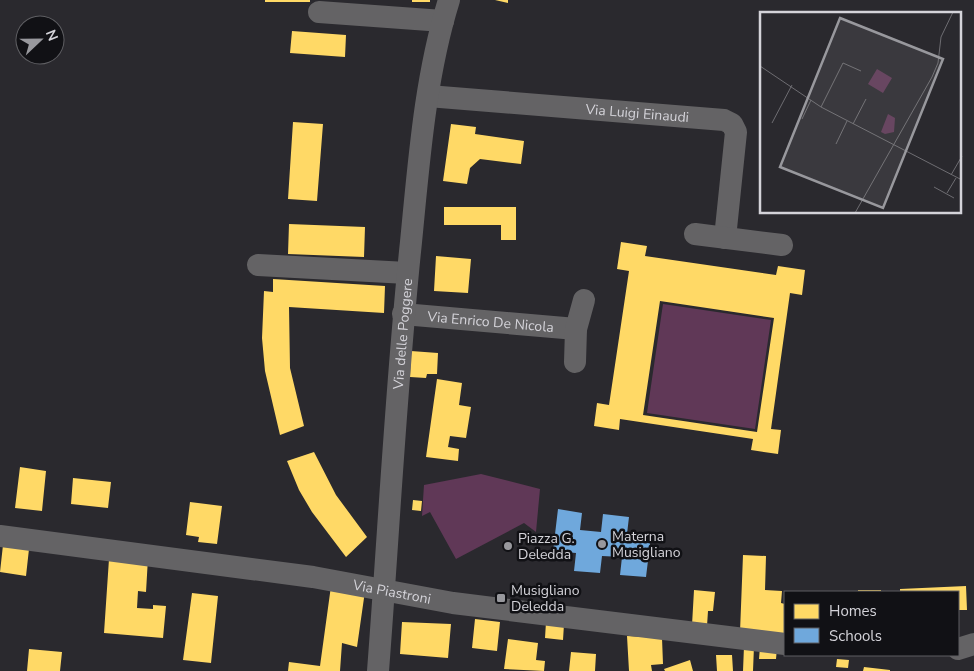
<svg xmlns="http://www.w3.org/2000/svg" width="974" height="671" font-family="'Nunito Sans',sans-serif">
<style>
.green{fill:#603857}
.homes{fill:#ffd966;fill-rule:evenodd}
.schools{fill:#6fa8dc}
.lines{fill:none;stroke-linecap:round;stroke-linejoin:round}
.minor{stroke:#646365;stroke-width:22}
.poi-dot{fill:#98989d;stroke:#111115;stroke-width:2}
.labels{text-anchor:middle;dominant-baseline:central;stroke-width:5;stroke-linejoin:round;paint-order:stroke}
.street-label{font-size:14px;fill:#d4d3d9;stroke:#111115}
.poi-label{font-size:14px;fill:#d4d3d9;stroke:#111115;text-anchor:start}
.inset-road{fill:none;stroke:#6e6d72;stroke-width:1}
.view{fill:#98989d;fill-opacity:0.15;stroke:#98989d;stroke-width:2.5}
.inset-edge{fill:none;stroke:#d4d3d9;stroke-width:2.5}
</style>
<rect width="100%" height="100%" fill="#2a292e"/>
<path class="green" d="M663 304 771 320 755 429 647 413Z
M481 474 540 489 536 532 524 523 456 559 430 512 422 516 424 485Z"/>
<path class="homes" d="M265 0H310V2H265Z
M412 0H430V2H412Z
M495 0H508V3Z
M292 31 346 35 345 57 290 53Z
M293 122 323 124 317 201 288 199Z
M451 124 476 127 475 134 524 141 521 164 480 159 470 168 467 184 443 181Z
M444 207H516V240H501V225H444Z
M289 224 365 227 364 257 288 254Z
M621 242 647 246 645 256 776 275 778 266 805 270 802 295 790 293 771 429 781 430 778 454 751 450 753 439 620 419 619 430 594 426 597 403 609 405 629 271 617 269ZM660 301 774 318 757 432 643 415Z
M436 256 471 259 468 293 434 291Z
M273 279 385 286 384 313 289 307 290 368 304 426 280 435 265 371 262 338 264 291 273 292Z
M411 351 438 353 437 374H427L426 378 410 377Z
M437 379 462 383 459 405 471 407 466 438 450 436 448 447 459 449 458 461 426 457Z
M314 452 336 495 367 537 346 557 312 512 299 490 287 461Z
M20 467 46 471 42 511 15 508Z
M73 478 111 482 108 508 71 504Z
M413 500 422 501 421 511 412 510Z
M190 502 222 506 217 544 198 542 199 537 186 535Z
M3 545 29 549 26 576 0 572Z
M743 555 766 556 765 590 782 591 781 603 785 604V634L740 632Z
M148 558 146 592 138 591 137 608 153 609V605L166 606 163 638 104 633 109 559Z
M331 586 365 591 357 647 342 643 340 671H288L289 662 320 666Z
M966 586 967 610H958V592H900V589Z
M694 590 715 592 713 611H708L707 626 692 625Z
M858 590H881V592H858Z
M192 593 218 596 211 663 183 660Z
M475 619 500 622 497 651 472 648Z
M402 622 451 624 448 658 400 654Z
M546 622 564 624 563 640 545 638Z
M627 636 662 638 663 664 651 665 652 671H629Z
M508 639 538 643 536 660 545 661 544 671 504 669Z
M744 646H754L753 671H743Z
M760 647 777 648 776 659H759Z
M29 649 62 652 60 671H27Z
M571 652 596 654 595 671H569Z
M716 655H732L733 671H717Z
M837 659 849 660 848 668 836 667Z
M690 660 693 671H665L664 669Z
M864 667 890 670V671H863Z"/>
<path class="schools" d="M558 509 582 513 580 530 601 532 603 514 629 517 627 534 651 536 646 577 620 575 622 557 602 556 600 573 574 571 576 553 553 551Z"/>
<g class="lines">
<g class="minor">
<path d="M319 12 443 21"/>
<path id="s1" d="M428 96 724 120 732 124 736 132 725 238"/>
<path d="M695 234 782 245"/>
<path d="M258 265 407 273"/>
<path id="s2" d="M403 314 576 329"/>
<path d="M575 362 576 329 584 300"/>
<path id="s3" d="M0 536 313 577 453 603 785 644"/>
<path d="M958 649 974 644"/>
<path id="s4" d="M378 671C389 528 396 385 411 242 419 161 425 77 449 0"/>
</g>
</g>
<g class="poi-dot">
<circle cx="602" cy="544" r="5"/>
<circle cx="508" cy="546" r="5"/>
<rect x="496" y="593" width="10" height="10" rx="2.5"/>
</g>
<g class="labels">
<g class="street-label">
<text stroke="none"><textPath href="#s1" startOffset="210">Via Luigi Einaudi</textPath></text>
<text stroke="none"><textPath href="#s2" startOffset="88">Via Enrico De Nicola</textPath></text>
<text stroke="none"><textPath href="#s4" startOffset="338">Via delle Poggere</textPath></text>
<text stroke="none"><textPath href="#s3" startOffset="396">Via Piastroni</textPath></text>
</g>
<g class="poi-label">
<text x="612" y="536">Materna<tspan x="612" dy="16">Musigliano</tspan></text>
<text x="518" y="538">Piazza G.<tspan x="518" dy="16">Deledda</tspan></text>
<text x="511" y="590">Musigliano<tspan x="511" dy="16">Deledda</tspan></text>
</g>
</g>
<g transform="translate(760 12)">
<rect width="201" height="201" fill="#2a292e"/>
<path d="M117 57 132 66 123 81 108 72ZM128 102 135 106 134 120 125 122 121 120Z" fill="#603857"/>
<path class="inset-road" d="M0 54 61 95 202 168M61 95 83 51 101 59M42 107 51 88M12 111 32 73M93 112 106 87M76 132 87 109M191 163 202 144M174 175 194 186M187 181 196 166M95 201 172 65 178 51 181 25 193 0"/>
<path class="view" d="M80 6 183 47 123 196 20 155Z"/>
<rect width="201" height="201" class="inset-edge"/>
</g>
<rect x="784" y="591" width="175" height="65" fill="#111115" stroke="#5f5f63"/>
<rect x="794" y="604" width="25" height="15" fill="#ffd966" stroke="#5f5f63"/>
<text x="829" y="616" font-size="15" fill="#d4d3d9">Homes</text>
<rect x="794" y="628" width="25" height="15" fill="#6fa8dc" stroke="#5f5f63"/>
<text x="829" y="641" font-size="15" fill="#d4d3d9">Schools</text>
<g transform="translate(40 40) rotate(68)"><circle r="24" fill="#111115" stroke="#5f5f63"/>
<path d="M0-4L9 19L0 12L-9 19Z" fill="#98989d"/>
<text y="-8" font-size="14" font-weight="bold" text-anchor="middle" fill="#d4d3d9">N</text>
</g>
</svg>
